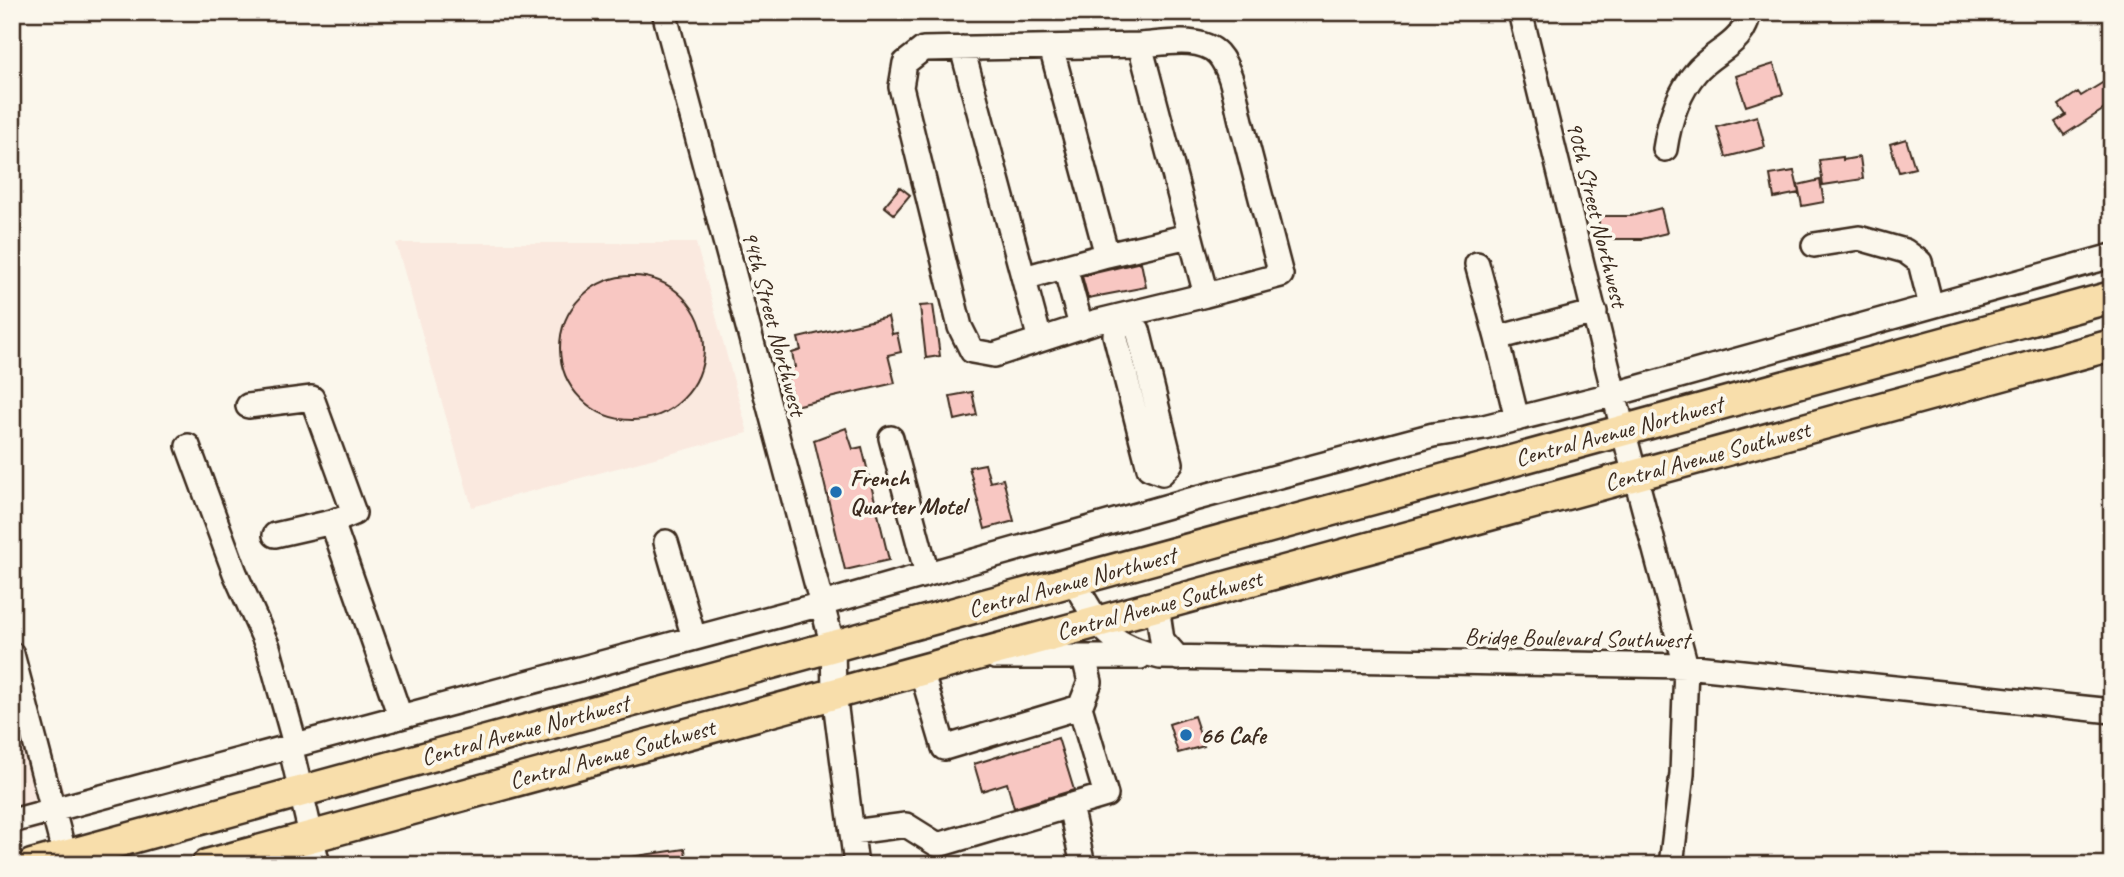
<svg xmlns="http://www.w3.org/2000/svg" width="2124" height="877" font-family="Caveat,sans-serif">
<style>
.built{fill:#fae9df}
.building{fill:#f8c7c2;stroke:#3b2a1e;stroke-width:2}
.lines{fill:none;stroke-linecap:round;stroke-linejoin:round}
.minor-casing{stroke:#3b2a1e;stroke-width:28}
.major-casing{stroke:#3b2a1e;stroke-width:35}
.minor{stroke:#fbf7ec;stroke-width:23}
.major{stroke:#f8deab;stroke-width:30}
.poi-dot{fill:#1f6fb2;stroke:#fbf7ec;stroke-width:2.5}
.labels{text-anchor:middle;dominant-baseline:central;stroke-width:7;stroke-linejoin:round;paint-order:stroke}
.street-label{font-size:24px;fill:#3b2a1e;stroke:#fbf7ec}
.poi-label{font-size:24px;font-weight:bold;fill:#3b2a1e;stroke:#fbf7ec;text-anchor:start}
</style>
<rect width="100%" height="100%" fill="#fbf7ec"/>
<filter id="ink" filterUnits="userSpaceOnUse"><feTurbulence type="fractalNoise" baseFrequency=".0143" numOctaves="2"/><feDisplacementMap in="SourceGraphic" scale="14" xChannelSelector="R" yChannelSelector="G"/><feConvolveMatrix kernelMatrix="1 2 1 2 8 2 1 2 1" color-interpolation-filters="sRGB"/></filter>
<g filter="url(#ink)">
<path class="built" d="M12 12H21L12 476Z
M396 243H696L748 433 472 507Z
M12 620 73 822 12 836Z"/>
<path class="building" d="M1774 64 1783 94 1746 106 1736 76Z
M2112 77V104L2064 135 2055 122 2066 115 2059 105 2078 92 2081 96Z
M1757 116 1765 147 1726 157 1717 127Z
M1906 139 1915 168 1899 172 1890 144Z
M1843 157V160L1860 157 1863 179 1823 185 1819 160Z
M1794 171 1799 193 1774 198 1770 175Z
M1820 180 1824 202 1802 206 1798 185Z
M900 187 910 195 894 214 884 206Z
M1661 208 1667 233 1642 239H1599V216H1631Z
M1141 262 1146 287 1088 298 1082 276Z
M560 348a72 72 0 1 1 144 0a72 72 0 1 1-144 0Z
M933 305 940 356 926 358 920 306Z
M888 317 892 334 897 333 901 352 888 355 895 383 794 406 785 369 795 367 792 353 801 350 798 338Z
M972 392 977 415 955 420 950 396Z
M846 428 853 449 862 447 889 560 845 570 814 440Z
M985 464 990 482 1003 479 1014 521 985 529 969 467Z
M1194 716 1204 746 1178 753 1169 724Z
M1058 738 1074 790 1014 808 1007 783 982 791 974 764Z
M685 849 687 865H630L629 857Z"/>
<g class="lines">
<g class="minor-casing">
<path id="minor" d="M664 12 833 646 834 693 856 865
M1520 12 1623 430 1686 666 1682 774 1671 865
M1140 45 1206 295 1095 322 994 355 972 351 960 327 901 87 905 63 923 49Z
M1140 45C1162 44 1200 35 1218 54 1233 71 1236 103 1242 125 1255 175 1268 225 1281 275L1206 295
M962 48 1040 340
M1665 149C1669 122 1678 93 1696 72 1713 51 1747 43 1748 12
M1814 245 1859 238 1905 251 1920 262 1931 306
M1107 255 1189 236
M1477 264 1497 338
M1065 267 1081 326
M1024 278 1107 255 1051 47
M1122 316 1138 330 1171 463 1162 473 1149 468 1115 335Z
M248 406 312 398 354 513 332 522 400 716
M1517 419 1497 338 1595 312
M891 438 927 574
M188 446 235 573 268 647 295 744
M275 535 332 522
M666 542 694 638
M1074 582C1101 628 1106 644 1160 657L1686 666 2112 711
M1157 606 1162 640 1178 658
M12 654 65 856
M995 657H1140
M1080 707 1090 682 1084 657
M290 745 318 865
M1070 806 1083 865
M12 821 822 604 1186 501 1433 435 1484 427 1615 394 2112 256
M853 832 906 825 938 845 1106 795 1080 707 944 748 921 670"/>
</g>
<g class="major-casing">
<path id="major" d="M32 865 2112 297
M207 865 2112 345"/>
</g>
<use href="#minor" class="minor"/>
<use href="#major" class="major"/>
</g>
</g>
<g class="poi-dot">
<circle cx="836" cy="492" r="7"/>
<circle cx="1186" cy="735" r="7"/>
</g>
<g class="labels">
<g class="street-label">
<text transform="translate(1597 214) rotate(76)">90th Street Northwest</text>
<text transform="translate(774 323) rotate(75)">94th Street Northwest</text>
<text transform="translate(1619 431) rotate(-15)">Central Avenue Northwest</text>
<text transform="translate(1707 456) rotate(-15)">Central Avenue Southwest</text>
<text transform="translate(1072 582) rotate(-15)">Central Avenue Northwest</text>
<text transform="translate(1159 605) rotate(-15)">Central Avenue Southwest</text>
<text transform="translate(1577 638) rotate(1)">Bridge Boulevard Southwest</text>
<text transform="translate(525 730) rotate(-15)">Central Avenue Northwest</text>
<text transform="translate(612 754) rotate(-15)">Central Avenue Southwest</text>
</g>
<g class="poi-label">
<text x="850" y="478">French<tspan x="850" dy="28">Quarter Motel</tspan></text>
<text x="1200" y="735">66 Cafe</text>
</g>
</g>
<rect width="2124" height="877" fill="none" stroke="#fbf7ec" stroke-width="42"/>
<rect x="21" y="21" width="2082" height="835" fill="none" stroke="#3b2a1e" stroke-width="2.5" filter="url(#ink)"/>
</svg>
